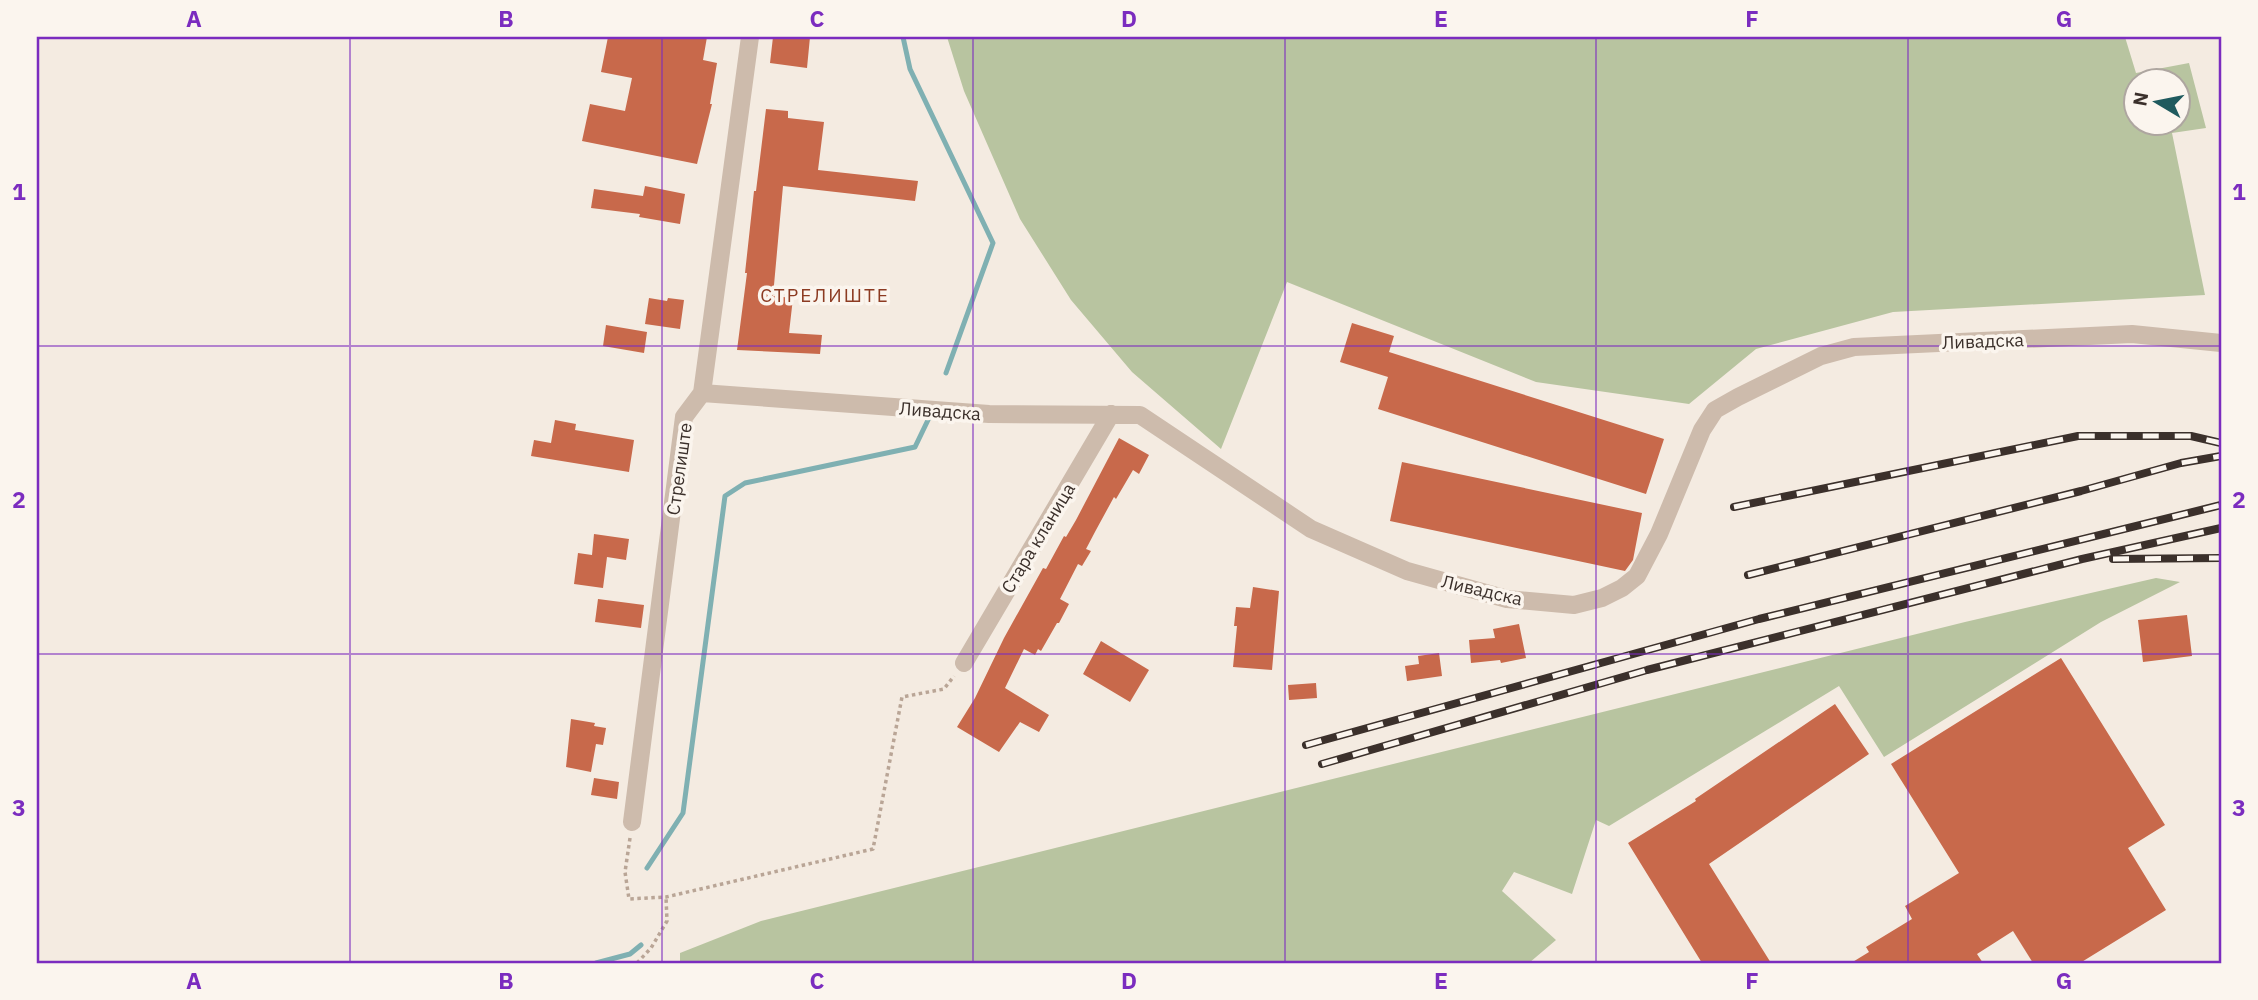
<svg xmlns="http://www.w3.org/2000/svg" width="2258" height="1000" font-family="'IBM Plex Sans',sans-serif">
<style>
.green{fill:#b8c4a0;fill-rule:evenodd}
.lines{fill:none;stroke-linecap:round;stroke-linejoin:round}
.stream{stroke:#7fb0b2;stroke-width:5}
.building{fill:#c8694b}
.path{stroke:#b9a596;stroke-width:3.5;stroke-dasharray:3.5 3.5;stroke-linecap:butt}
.minor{stroke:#cdbbac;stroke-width:18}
.rail-casing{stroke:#3b302b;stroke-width:8}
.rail{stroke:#fbf5ee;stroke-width:5;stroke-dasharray:16;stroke-linecap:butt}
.grid{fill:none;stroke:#7b2cbf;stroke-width:2;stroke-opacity:0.55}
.labels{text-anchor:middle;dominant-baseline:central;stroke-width:7;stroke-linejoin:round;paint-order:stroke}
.street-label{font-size:18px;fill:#3b302b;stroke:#fbf5ee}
.neighbourhood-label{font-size:19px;letter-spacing:2px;fill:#8c3b22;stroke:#fbf5ee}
.neatline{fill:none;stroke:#7b2cbf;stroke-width:2.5}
.grid-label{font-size:23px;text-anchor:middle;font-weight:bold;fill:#7b2cbf}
</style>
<rect width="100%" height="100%" fill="#f4ebe1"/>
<path class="green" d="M947 37H2125L2136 73 2189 63 2206 128 2172 133 2205 295 1893 312 1756 349 1689 404 1536 382 1287 282 1221 449 1132 372 1071 300 1020 219 964 91ZM2136 80H2178V122H2136Z
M2156 578 2180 582 2101 622 1884 757 1839 686 1609 826 1596 820 1572 894 1514 872 1502 891 1556 940 1529 963H680V953L761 921 1965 622Z"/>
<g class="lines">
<path class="stream" d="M903 37 910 69 993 243 946 373
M647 868 683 813 725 496 745 483 915 447 928 420
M596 963 630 954 641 945"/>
</g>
<path class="building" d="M608 37H707L703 60 717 63 710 104H712L697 164 582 141 590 104 625 111 632 78 601 72Z
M773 37H810L807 68 770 63Z
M766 109 788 111V118L824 122 818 170 918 181 915 201 783 186 773 296 793 298 789 333 822 335 820 354 737 350 747 273H745L754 191H756Z
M645 186 685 194 680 224 639 217 640 214 591 208 594 189 643 196Z
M649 298 667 301 668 298 684 300 680 329 645 324Z
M1352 323 1394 336 1389 352 1664 439 1646 494 1378 409 1388 377 1340 362Z
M606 325 647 332 644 353 603 346Z
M555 420 576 424 575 430 634 440 629 472 531 456 534 440 551 443Z
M1119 438 1149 455 1139 474 1133 470 1116 499 1114 497 1096 530 1086 549 1091 551 1082 566 1078 564 1060 599 1069 604 1059 623H1057L1041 651 1038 649 1035 655 1024 649 1005 688 1049 715 1039 732 1020 722 999 752 957 727 975 698 1004 638 1043 568 1046 569 1064 536 1066 537 1076 520Z
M1402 462 1642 513 1633 560 1625 571 1390 521Z
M594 534 629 539 626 560 607 557 603 588 574 584 578 553 592 555Z
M1253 587 1279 591 1272 670 1233 667 1237 626H1234L1236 607 1250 608Z
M598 599 644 605 641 628 595 622Z
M2187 615 2192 656 2143 662 2138 620Z
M1519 624 1526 658 1501 663 1500 660 1471 663 1469 640 1495 638 1493 629Z
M1101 641 1149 670 1130 702 1083 674Z
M1439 653 1442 676 1407 681 1405 666 1419 664 1418 656Z
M2061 658 2165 825 2128 848 2166 910 2080 963H2033L2013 931 1977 954 1983 963H1851L1869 952 1866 947 1912 919 1905 906 1959 873 1891 764Z
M1316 683 1317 698 1289 700 1288 685Z
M1835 704 1869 754 1709 864 1771 963H1702L1628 843 1696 801 1695 799Z
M571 719 595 723 594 726 606 728 603 745 596 744 591 772 566 767Z
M594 778 619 782 617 799 591 795Z"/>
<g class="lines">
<path class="path" d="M630 838 625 872 629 899 666 897 873 849 902 697 944 689 954 676
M637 963 651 948 667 921 666 897"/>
<path class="minor" d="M702 393 989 414 1140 415 1311 529 1407 571 1507 599 1574 605 1602 598 1622 588 1637 576 1659 534 1702 430 1715 410 1738 397 1821 356 1854 347 2132 334 2221 343
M964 663 1111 414
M632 822 684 417 702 393 750 37"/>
<g class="rail-casing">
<path id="rail" d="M1734 507 2078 436H2191L2221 443
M2113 559 2221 558
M1748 575 2081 491 2181 463 2221 456
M1306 745 1759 619 2221 505
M1322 764 1647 670 2082 559 2221 528"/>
</g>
<use href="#rail" class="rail"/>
</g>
<path class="grid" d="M350 37V963M662 37V963M973 37V963M1285 37V963M1596 37V963M1908 37V963M37 346H2221M37 654H2221"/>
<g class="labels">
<g class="street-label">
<text transform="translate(1983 341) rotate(-2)">Ливадска</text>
<text transform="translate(940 411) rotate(4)">Ливадска</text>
<text transform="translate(679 469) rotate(-82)">Стрелиште</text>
<text transform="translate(1038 538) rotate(-59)">Стара кланица</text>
<text transform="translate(1482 590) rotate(13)">Ливадска</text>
</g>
<g class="neighbourhood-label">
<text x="825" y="295">СТРЕЛИШТЕ</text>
</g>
</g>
<rect width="2258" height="1000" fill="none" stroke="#fbf5ee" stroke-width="77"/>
<g transform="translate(2157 102) rotate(280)"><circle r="33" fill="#fbf5ee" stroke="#aea6a0" stroke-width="2"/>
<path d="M0-5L12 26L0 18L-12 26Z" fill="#1f5a5e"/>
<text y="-10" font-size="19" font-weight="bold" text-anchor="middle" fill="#3b302b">N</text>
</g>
<rect x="38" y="38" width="2182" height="924" class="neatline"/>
<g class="grid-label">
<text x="194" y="27">A</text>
<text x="506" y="27">B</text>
<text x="817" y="27">C</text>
<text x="1129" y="27">D</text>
<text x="1441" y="27">E</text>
<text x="1752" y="27">F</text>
<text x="2064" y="27">G</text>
<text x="19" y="200">1</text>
<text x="2239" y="200">1</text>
<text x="19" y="508">2</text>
<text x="2239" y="508">2</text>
<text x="19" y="816">3</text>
<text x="2239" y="816">3</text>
<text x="194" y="989">A</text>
<text x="506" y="989">B</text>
<text x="817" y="989">C</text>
<text x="1129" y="989">D</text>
<text x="1441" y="989">E</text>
<text x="1752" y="989">F</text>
<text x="2064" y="989">G</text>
</g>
</svg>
